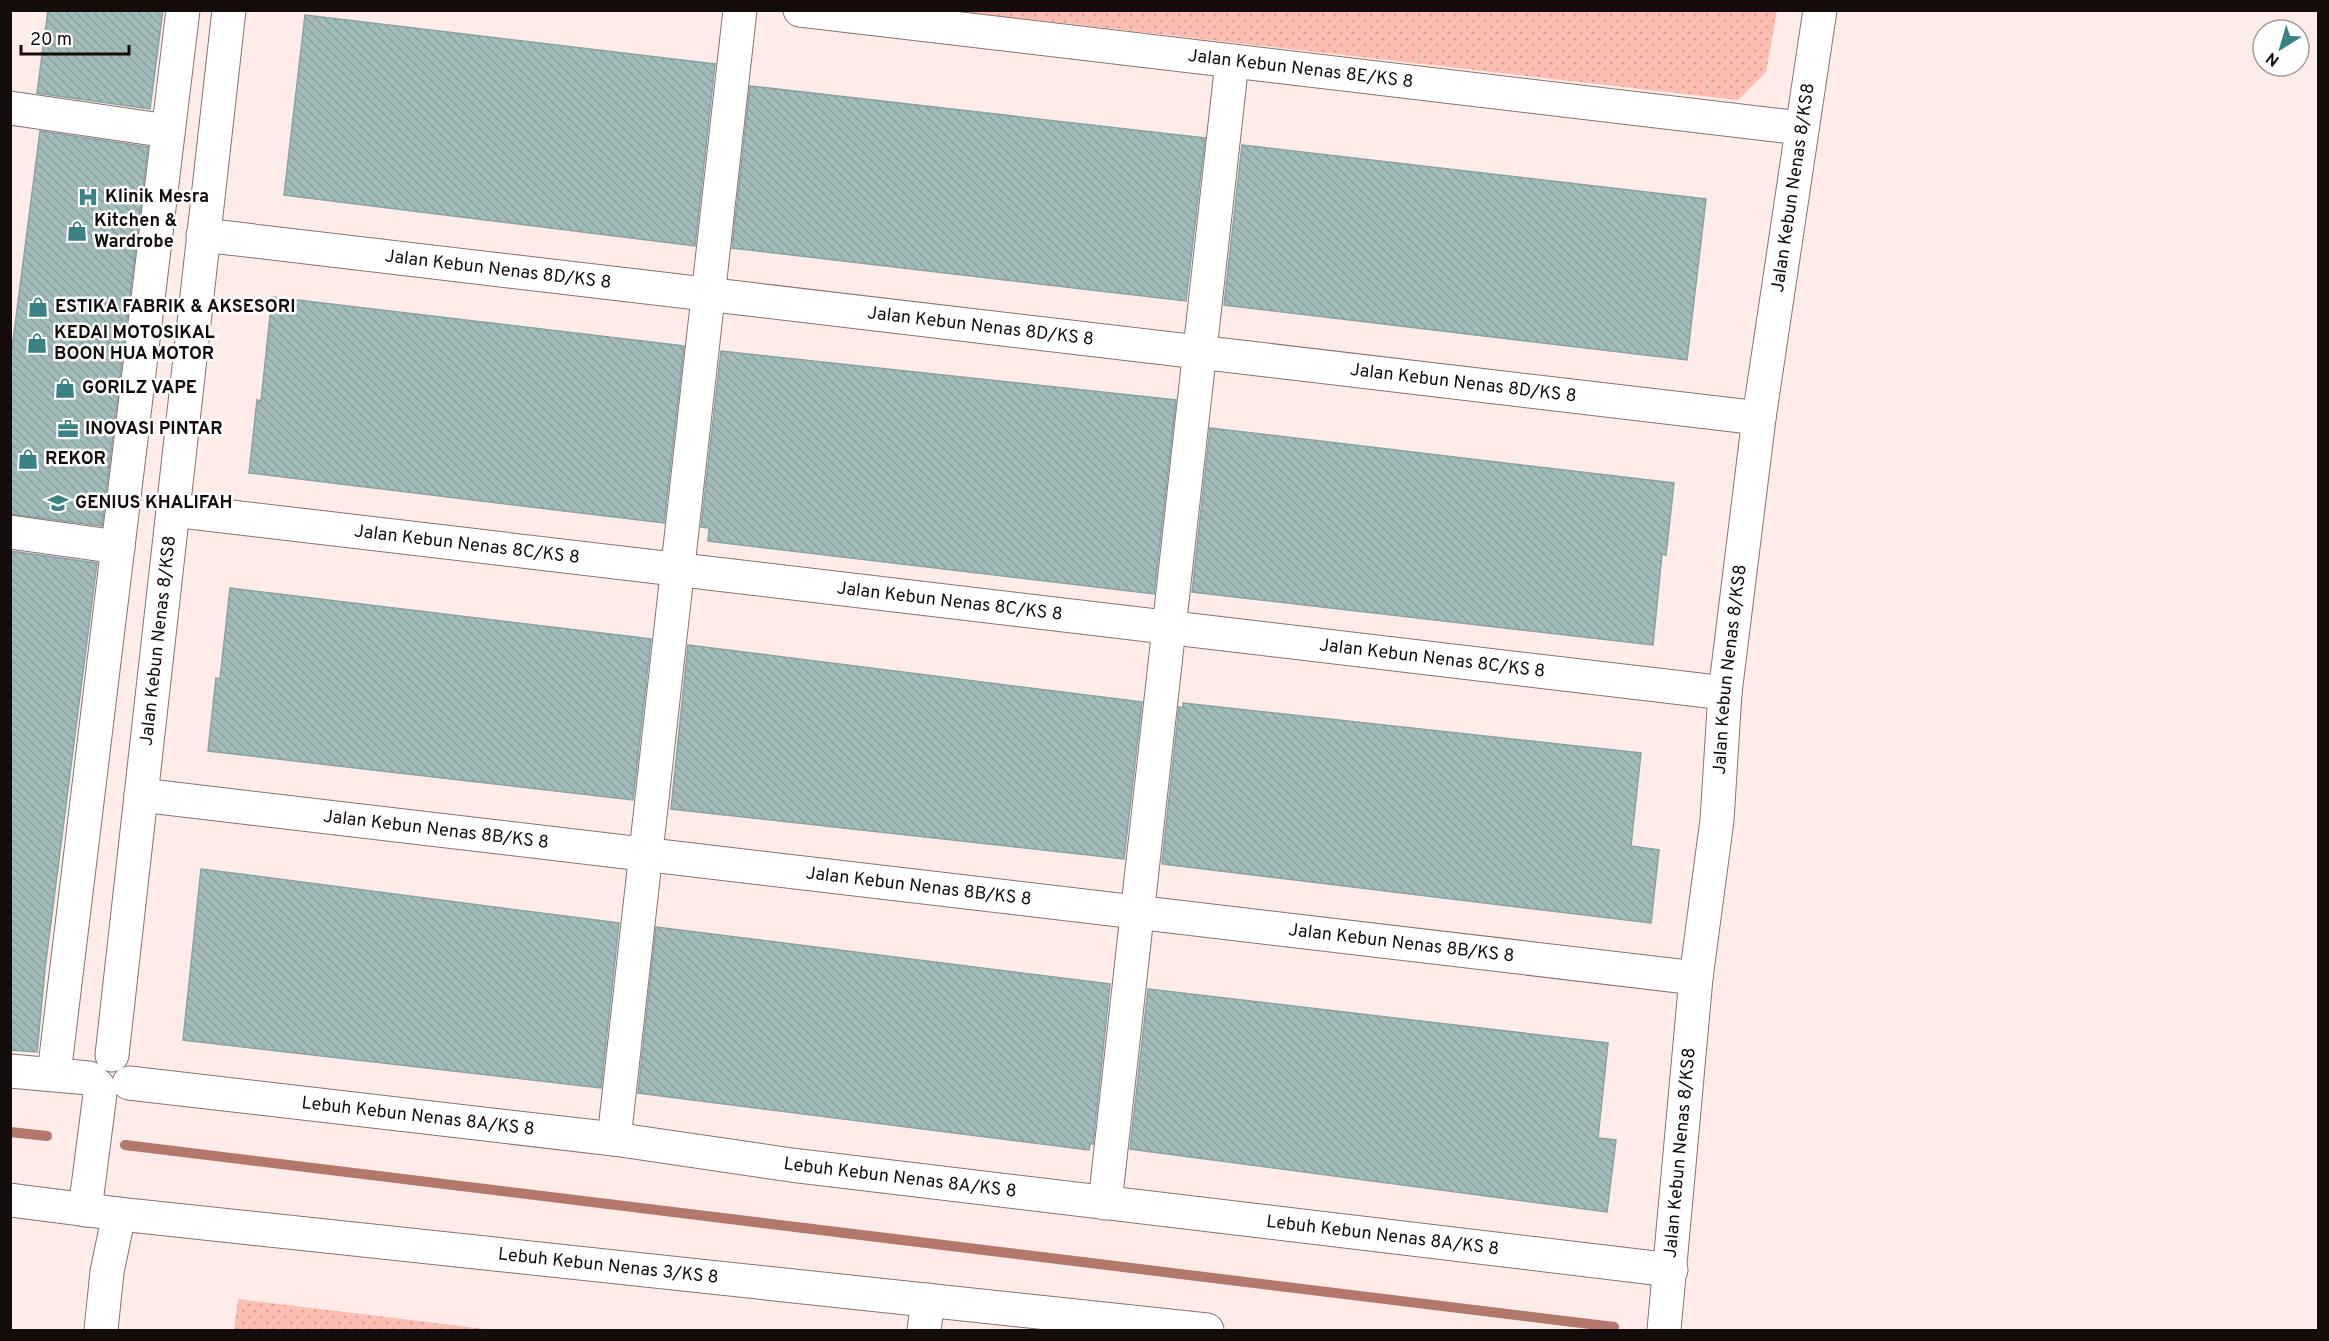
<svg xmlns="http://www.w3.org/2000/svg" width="2329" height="1341" font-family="Overpass,sans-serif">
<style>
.grass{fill:url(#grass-dots)}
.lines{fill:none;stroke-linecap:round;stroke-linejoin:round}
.stream{stroke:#b4776b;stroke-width:10}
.building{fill:url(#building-back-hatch);stroke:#89a2a2;stroke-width:1.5}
.minor-casing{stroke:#88736e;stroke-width:35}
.minor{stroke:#fff;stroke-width:33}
.labels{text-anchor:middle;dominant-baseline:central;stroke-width:5;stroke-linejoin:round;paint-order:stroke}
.street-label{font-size:18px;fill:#140c0b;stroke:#fff}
.poi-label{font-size:18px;font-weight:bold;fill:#140c0b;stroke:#fff;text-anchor:start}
</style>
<defs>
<pattern id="grass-dots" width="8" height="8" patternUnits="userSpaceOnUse" patternTransform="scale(1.5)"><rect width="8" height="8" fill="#fbbeb1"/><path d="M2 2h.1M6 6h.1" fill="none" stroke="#d6a297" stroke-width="1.8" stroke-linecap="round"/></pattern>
<pattern id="building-back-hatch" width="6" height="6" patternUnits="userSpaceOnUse" patternTransform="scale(1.5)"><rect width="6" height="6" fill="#a2bbbb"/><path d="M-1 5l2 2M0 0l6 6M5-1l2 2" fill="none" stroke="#8ba09f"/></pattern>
</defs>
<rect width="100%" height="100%" fill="#ffebe7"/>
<path class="grass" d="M956 11H1777L1766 72 1738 100Z
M238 1299 493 1330H234Z"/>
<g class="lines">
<path class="stream" d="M10 1132 47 1136
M125 1145 1614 1327"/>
</g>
<path class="building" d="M48 10H163L150 109 37 93Z
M305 15 715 64 695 246 284 195Z
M750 86 1205 138 1186 301 732 248Z
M40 131 148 147 102 526 10 514V364Z
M1242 145 1706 199 1687 360 1224 305Z
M272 297 684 346 664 523 249 473 257 400 261 401Z
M721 351 1176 400 1154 594 708 541 709 528 701 527Z
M1210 428 1674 483 1666 555 1662 554 1653 645 1192 592Z
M10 551 97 563 45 969 37 1052 10 1050Z
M230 588 651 639 633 800 208 751 216 678 220 679Z
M688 645 1142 702 1124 859 671 809Z
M1183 703 1641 753 1631 846 1659 850 1651 923 1163 864 1162 862 1179 707 1183 708Z
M201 869 619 923 601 1088 183 1040Z
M656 927 1110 984 1093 1144H1090L1089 1150 638 1093Z
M1148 989 1608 1043 1598 1138 1616 1140 1607 1212 1130 1149Z"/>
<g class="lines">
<g class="minor-casing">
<g id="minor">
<path id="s1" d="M800 10 1801 128"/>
<path d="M10 108 168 131"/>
<path id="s2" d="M203 235 1759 418"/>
<path id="s3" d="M173 510 1725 693"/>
<path d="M10 532 118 547"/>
<path id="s4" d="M141 795 1696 978"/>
<path id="s5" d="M112 1055 229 10"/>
<path d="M10 1071 89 1078 98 1086 100 1094 85 1210"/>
<path d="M54 1074 183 10"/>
<path id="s6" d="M129 1083 614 1139 791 1165 1671 1270"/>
<path d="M614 1139 740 10"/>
<path id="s7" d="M10 1200 119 1214 1207 1330"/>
<path d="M1105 1203 1232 62"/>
<path d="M101 1330 107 1272 119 1214"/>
<path d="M924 1330 928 1300"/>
<path id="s8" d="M1664 1330 1696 978 1717 820 1725 693 1759 418 1820 10"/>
</g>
</g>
<use href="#minor" class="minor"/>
</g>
<defs>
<g id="hospital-bare" transform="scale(1.62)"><path d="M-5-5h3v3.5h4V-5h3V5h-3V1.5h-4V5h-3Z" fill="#3a8283" stroke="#fff" stroke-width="2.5" paint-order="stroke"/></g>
<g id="shop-bare" transform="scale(1.62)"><path d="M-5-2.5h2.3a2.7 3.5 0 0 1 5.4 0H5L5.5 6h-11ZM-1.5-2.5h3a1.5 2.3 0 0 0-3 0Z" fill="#3a8283" stroke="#fff" stroke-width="2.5" paint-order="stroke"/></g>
<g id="office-bare" transform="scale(1.62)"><path d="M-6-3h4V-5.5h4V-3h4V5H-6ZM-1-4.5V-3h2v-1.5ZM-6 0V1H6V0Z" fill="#3a8283" stroke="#fff" stroke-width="2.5" paint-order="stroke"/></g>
<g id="school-bare" transform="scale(1.62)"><path d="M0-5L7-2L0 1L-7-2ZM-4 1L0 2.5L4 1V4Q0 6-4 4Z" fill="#3a8283" stroke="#fff" stroke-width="2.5" paint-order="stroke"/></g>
</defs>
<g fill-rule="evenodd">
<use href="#hospital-bare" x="88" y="197"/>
<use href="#shop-bare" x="77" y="231"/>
<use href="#shop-bare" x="38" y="307"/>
<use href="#shop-bare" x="37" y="343"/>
<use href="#shop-bare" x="65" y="388"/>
<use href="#office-bare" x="68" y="429"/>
<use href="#shop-bare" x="28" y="459"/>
<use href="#school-bare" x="58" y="503"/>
</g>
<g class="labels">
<g class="street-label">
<text stroke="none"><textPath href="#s1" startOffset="504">Jalan Kebun Nenas 8E/KS 8</textPath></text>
<text stroke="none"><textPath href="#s8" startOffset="1150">Jalan Kebun Nenas 8/KS8</textPath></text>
<text stroke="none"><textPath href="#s2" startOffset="297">Jalan Kebun Nenas 8D/KS 8</textPath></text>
<text stroke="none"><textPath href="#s2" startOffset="783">Jalan Kebun Nenas 8D/KS 8</textPath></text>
<text stroke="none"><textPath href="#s2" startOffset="1269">Jalan Kebun Nenas 8D/KS 8</textPath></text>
<text stroke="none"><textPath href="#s3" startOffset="296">Jalan Kebun Nenas 8C/KS 8</textPath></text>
<text stroke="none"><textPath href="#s3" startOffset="782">Jalan Kebun Nenas 8C/KS 8</textPath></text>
<text stroke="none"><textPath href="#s5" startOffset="417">Jalan Kebun Nenas 8/KS8</textPath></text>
<text stroke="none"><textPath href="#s3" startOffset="1268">Jalan Kebun Nenas 8C/KS 8</textPath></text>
<text stroke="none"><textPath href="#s8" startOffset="664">Jalan Kebun Nenas 8/KS8</textPath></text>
<text stroke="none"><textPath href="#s4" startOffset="297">Jalan Kebun Nenas 8B/KS 8</textPath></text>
<text stroke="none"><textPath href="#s4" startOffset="783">Jalan Kebun Nenas 8B/KS 8</textPath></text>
<text stroke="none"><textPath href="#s4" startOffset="1269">Jalan Kebun Nenas 8B/KS 8</textPath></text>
<text stroke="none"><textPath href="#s6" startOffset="291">Lebuh Kebun Nenas 8A/KS 8</textPath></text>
<text stroke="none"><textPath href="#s8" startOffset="178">Jalan Kebun Nenas 8/KS8</textPath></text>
<text stroke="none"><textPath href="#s6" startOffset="777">Lebuh Kebun Nenas 8A/KS 8</textPath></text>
<text stroke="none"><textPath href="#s6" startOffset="1263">Lebuh Kebun Nenas 8A/KS 8</textPath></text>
<text stroke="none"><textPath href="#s7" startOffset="602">Lebuh Kebun Nenas 3/KS 8</textPath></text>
</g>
<g class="poi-label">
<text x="105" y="197">Klinik Mesra</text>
<text x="94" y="221">Kitchen &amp;<tspan x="94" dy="21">Wardrobe</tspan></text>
<text x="55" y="307">ESTIKA FABRIK &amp; AKSESORI</text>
<text x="54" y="333">KEDAI MOTOSIKAL<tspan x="54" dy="21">BOON HUA MOTOR</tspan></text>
<text x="82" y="388">GORILZ VAPE</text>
<text x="85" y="429">INOVASI PINTAR</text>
<text x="45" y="459">REKOR</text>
<text x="75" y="503">GENIUS KHALIFAH</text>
</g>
</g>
<rect width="2329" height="1341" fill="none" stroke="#140c0b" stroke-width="24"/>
<g transform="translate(2281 48) rotate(217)"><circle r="28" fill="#ffffff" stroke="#a19e9d" stroke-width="1.5"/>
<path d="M0-4.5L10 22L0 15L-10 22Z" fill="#3a8283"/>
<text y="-9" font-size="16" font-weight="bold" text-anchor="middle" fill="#140c0b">N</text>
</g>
<path d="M21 45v9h108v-9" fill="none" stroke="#140c0b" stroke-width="3"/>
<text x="30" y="45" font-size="18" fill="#140c0b" stroke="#ffffff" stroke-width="4.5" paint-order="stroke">20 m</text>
</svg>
